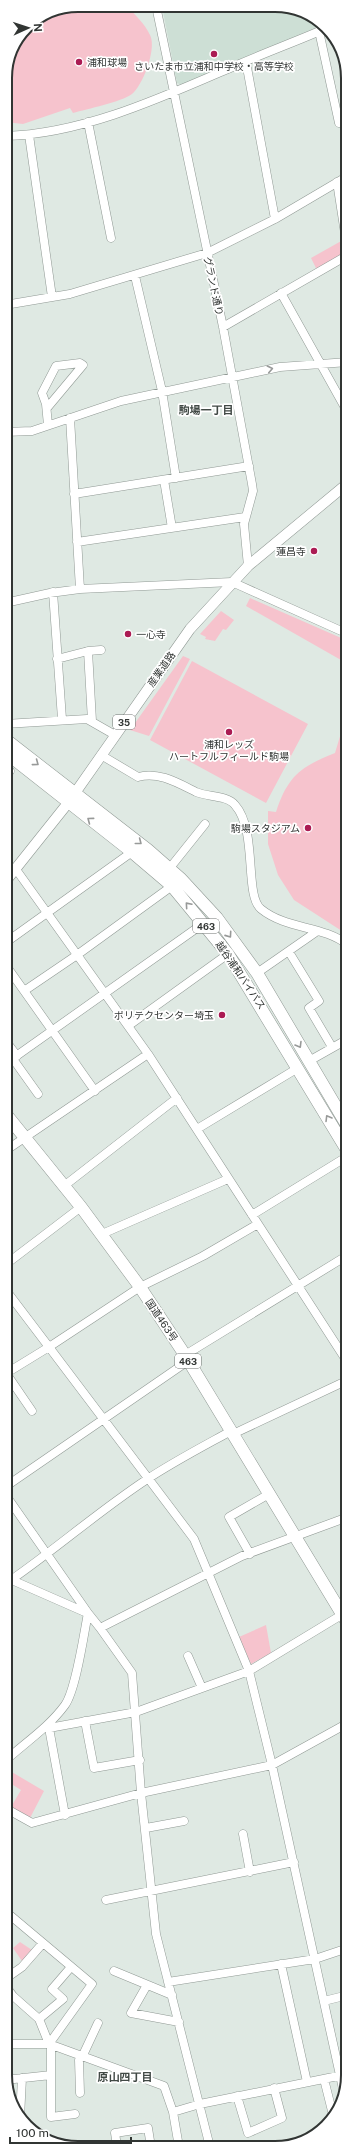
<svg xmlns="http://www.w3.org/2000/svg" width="353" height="2153" font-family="'Public Sans','Noto Sans JP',sans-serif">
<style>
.built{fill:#cddfd5}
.green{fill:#f6c3cd}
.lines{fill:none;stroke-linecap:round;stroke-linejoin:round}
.minor-casing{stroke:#909994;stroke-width:9}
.major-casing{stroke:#909994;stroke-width:11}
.highway-casing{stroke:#909994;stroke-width:13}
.minor{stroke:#fff;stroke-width:8}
.major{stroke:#fff;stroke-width:10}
.highway{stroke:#fff;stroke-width:12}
.oneway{stroke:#989a99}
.poi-dot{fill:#ab1b53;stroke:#fff;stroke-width:1.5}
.labels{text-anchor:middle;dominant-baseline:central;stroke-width:3.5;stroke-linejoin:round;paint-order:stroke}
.shield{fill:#fff;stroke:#6f7270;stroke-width:1}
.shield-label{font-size:9px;font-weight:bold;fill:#313533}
.poi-label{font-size:10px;fill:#313533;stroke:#fff;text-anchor:end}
.street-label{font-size:10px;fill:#313533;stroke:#fff}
.neighbourhood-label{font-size:11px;font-weight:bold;fill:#414945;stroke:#fff}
.rim{fill:none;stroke:#313533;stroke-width:2}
</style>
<rect width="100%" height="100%" fill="#dfe9e3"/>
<path class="built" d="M162 6 294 7 322 25 182 85 177 83Z"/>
<path class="green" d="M78 5 127 6C135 15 145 24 150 35 157 48 143 85 132 94 121 102 87 109 73 113L70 108 23 124 5 122V73L26 26 50 10Z
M343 240 345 253 317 270 311 258Z
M250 598 348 641V664L246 606Z
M221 611 234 620 226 630 223 629 215 641 205 639 206 637 200 634Z
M183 656 190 659 149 736 130 730Z
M192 661 308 724 266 803 150 740Z
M341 733 348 734V935L294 900 278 875 268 844V811L276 812C288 776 300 767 335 753Z
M266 1625 271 1653 251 1664 239 1637Z
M5 1768 44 1791 30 1818 11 1807 21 1790 5 1780Z
M20 1942 32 1950 22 1961 13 1948Z"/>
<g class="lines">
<g class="minor-casing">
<path id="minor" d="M156 6 223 327 252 484 253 491 244 524 248 566
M319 31 339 123
M246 62 275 219
M88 122 111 238
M29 135 52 297
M5 136C84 134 165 96 237 65 267 52 297 41 327 28
M337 182 348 253
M135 276 162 391 176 478
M281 293 348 413
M5 305 70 294 207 253 275 219 348 176
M223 327 348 255
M47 408 83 365 80 363 56 366 42 393 46 404 48 425
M70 418 80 589
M5 432 32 431 121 401 280 367 348 362
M164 480 172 528
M74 494 249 466
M77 542 245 517
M53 592 62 719
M5 603 50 593 80 589 232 582 348 634
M88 651 92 721
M57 659 88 651 101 650
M5 724 87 719 115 735
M101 755 138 777C158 771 178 783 196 792 207 797 227 795 235 805 258 831 244 895 261 909 287 930 323 925 348 945
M5 766 10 771 5 775
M15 868 148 1054 348 1363
M169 869 205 824
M5 943 132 852
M289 952 319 1001 309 1008 332 1047
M5 964 95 1091
M257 973 316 932
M24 991 77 955 172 886
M128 1026 228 954
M5 1040 17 1056
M13 1059 38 1094
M309 1061 348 1039
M5 1064 204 923
M197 1129 298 1068
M5 1151 148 1054
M64 1186 177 1098
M252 1215 348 1156
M258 1224 203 1256 140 1287 49 1347 194 1539 249 1671 272 1765 343 2089
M102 1234 228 1179
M5 1265 81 1207
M5 1289 49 1347 5 1374
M185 1355 348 1255
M6 1373 32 1411
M233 1434 348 1380
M5 1487 188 1361
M5 1494 88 1613
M250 1554 229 1517 269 1494
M5 1577 87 1613
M11 1580C57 1548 99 1511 146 1480 173 1462 202 1447 231 1431
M100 1628 132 1673 141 1793 156 1934 210 2147
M188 1656 202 1688
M85 1721 94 1768 140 1760
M47 1726 49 1728 136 1712 249 1671 348 1611
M49 1728 65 1815
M5 1761C26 1742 49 1727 65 1705 76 1690 84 1633 88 1613L100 1628 242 1556 348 1517
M5 1808 32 1823 141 1793 272 1765 348 1723
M146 1828 184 1821
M243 1834 250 1872
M106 1900 294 1862
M5 1911 92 1984 49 2044H5
M281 1964 307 2082
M114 1971 172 1995
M5 1979 22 1967 43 1943
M168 1982 315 1959 348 1948
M5 1985 13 1996 39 2019 49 2044 164 2086 173 2112 200 2104 348 2074
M147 1985 131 2013 179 2022
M324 2001 348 1995
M39 2019 63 1999 52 1989 71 1967
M6 2044 9 2079
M51 2045V2117L75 2114
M324 2079 333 2115
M5 2080 51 2075
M80 2093 79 2060 83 2055 98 2023
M237 2096 248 2133 282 2118 274 2088
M173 2112 179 2147
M20 2117 22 2078
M117 2146 115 2133 148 2128 151 2147"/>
</g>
<g class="major-casing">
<path id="major" d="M5 882 68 803 190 629 248 566 348 483"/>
</g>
<g class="highway-casing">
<path id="highway" d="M5 739 148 850 181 879 217 918 257 973 348 1127
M5 752 132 852 172 886 228 954 348 1152
M5 1113 81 1207 140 1287 185 1355 348 1624"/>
</g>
<use href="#minor" class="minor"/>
<use href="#major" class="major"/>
<use href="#highway" class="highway"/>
</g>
<defs><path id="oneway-chevron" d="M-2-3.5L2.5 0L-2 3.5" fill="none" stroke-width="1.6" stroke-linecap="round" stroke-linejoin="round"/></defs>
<g class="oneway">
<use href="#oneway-chevron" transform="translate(270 369) rotate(-12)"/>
<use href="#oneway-chevron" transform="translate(36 763) rotate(37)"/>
<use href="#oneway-chevron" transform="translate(90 820) rotate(-143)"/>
<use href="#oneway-chevron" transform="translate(139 842) rotate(38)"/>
<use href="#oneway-chevron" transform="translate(188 905) rotate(-131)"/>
<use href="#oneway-chevron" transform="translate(229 935) rotate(55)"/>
<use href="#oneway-chevron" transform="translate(299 1045) rotate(59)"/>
<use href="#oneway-chevron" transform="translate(328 1118) rotate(-121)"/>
</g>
<g class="poi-dot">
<circle cx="214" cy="54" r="4"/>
<circle cx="79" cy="62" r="4"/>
<circle cx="314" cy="551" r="4"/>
<circle cx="128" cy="634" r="4"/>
<circle cx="229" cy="732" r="4"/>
<circle cx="308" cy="828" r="4"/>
<circle cx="222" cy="1015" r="4"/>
</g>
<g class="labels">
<g class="shield">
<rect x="113" y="715" width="22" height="14" rx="3"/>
<rect x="193" y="919" width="26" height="14" rx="3"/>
<rect x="175" y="1354" width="26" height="14" rx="3"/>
</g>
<g class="shield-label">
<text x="124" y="722">35</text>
<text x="206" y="926">463</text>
<text x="188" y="1361">463</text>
</g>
<g class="poi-label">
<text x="87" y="62" text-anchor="start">浦和球場</text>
<text x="214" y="66" text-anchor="middle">さいたま市立浦和中学校・高等学校</text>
<text x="306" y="551">蓮昌寺</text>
<text x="136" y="634" text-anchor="start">一心寺</text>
<text x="229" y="744" text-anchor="middle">浦和レッズ<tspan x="229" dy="12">ハートフルフィールド駒場</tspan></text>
<text x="300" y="828">駒場スタジアム</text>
<text x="214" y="1015">ポリテクセンター埼玉</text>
</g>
<g class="street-label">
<text transform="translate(214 286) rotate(78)">グランド通り</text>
<text transform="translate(161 669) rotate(-55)">産業道路</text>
<text transform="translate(241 975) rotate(56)">越谷浦和バイパス</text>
<text transform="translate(162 1320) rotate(56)">国道463号</text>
</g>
<g class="neighbourhood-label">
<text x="206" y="410">駒場一丁目</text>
<text x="125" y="2077">原山四丁目</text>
</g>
</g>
<path d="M0 0H353V2153H0ZM78 12H275A66 66 0 0 1 341 78V2075A66 66 0 0 1 275 2141H78A66 66 0 0 1 12 2075V78A66 66 0 0 1 78 12Z" fill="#fff" fill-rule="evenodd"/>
<path class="rim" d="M78 12H275A66 66 0 0 1 341 78V2075A66 66 0 0 1 275 2141H78A66 66 0 0 1 12 2075V78A66 66 0 0 1 78 12Z"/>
<g transform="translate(28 28) rotate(87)" stroke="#ffffff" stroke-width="3" paint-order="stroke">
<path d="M0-3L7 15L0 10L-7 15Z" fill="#313533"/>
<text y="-6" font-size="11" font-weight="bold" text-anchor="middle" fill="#313533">N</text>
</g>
<path d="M10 2137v6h121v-6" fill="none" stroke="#313533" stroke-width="2"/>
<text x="16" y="2137" font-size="12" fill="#313533" stroke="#ffffff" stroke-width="3" paint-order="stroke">100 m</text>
</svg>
